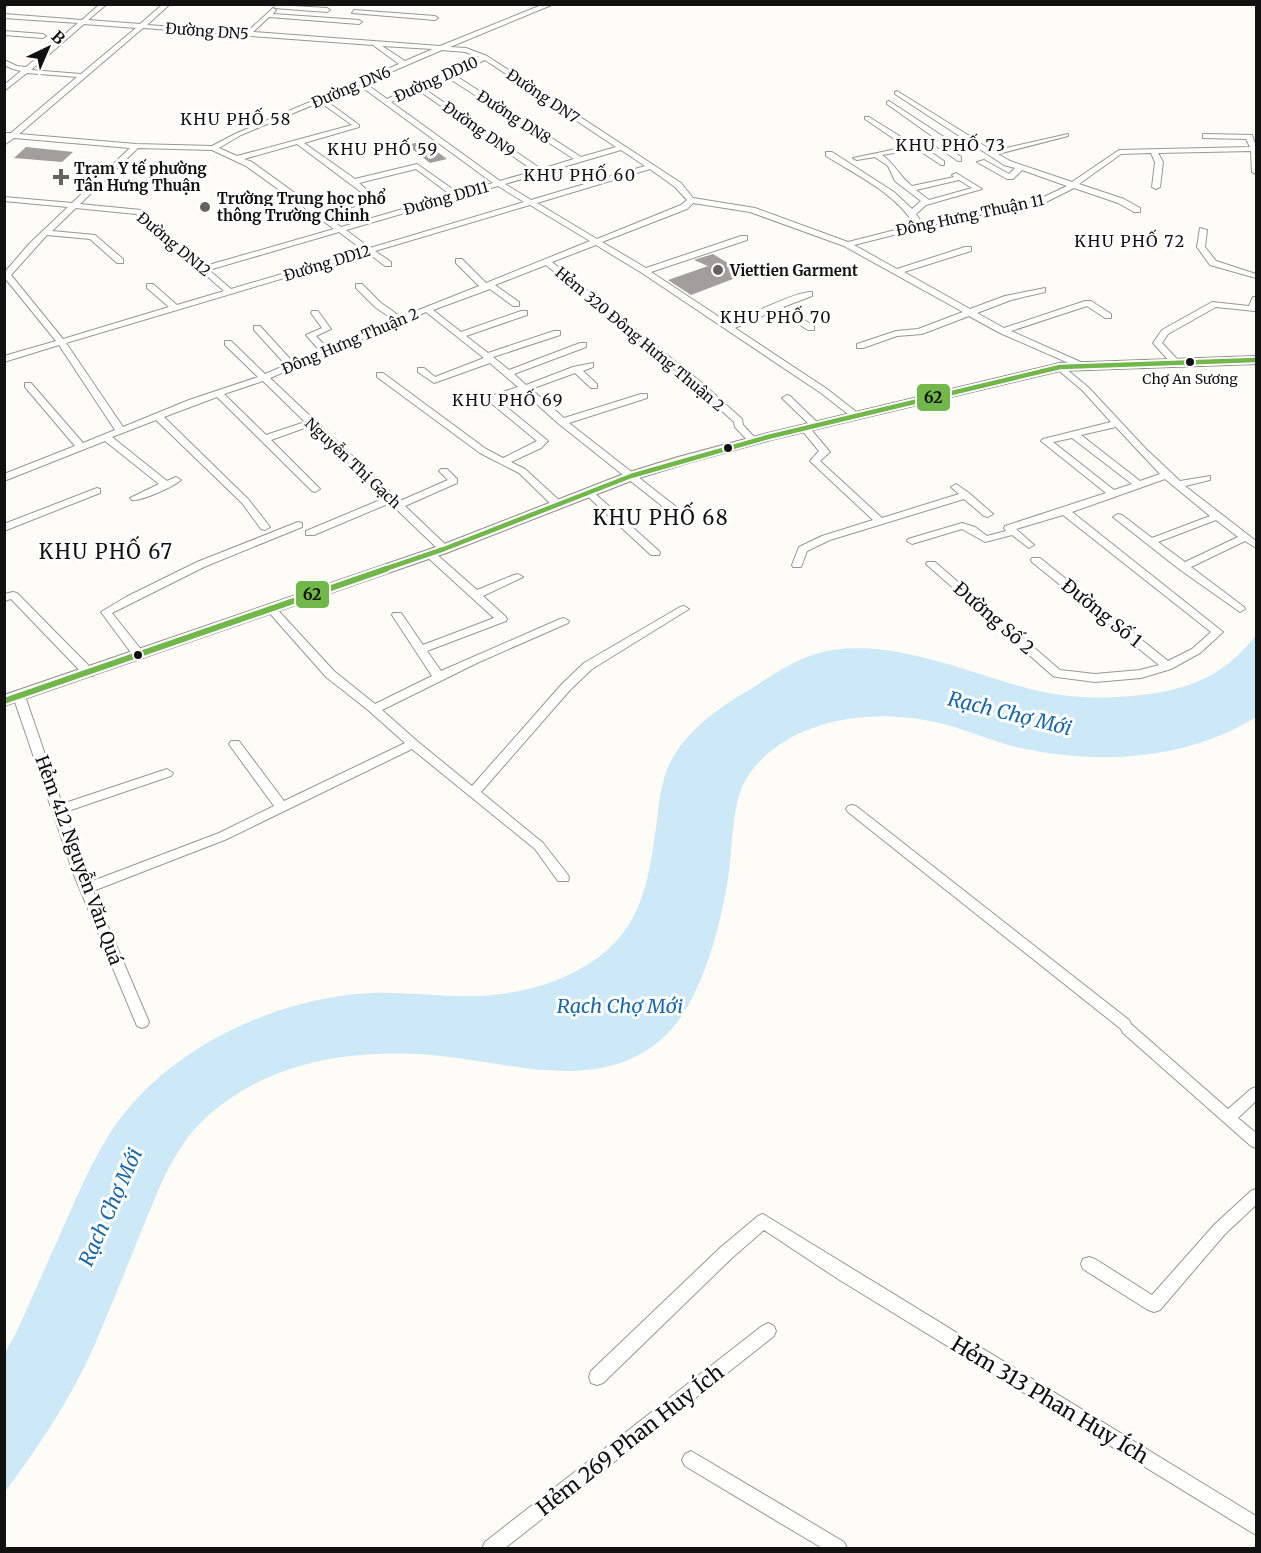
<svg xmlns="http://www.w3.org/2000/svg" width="1261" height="1553" font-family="Merriweather,serif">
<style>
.water{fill:#cde8f7}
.building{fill:#a19f9c}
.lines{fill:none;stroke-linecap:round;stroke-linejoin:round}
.minor-casing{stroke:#979795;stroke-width:2}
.secondary-casing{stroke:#8e8d8b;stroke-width:2}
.minor{fill:#fffffe;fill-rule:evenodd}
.secondary{fill:#f6f4eb;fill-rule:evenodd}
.bus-1-far1-casing{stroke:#fff;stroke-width:8}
.bus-1-casing{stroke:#fff;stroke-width:10}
.bus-1-far1{stroke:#71b74a;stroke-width:4.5}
.bus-1{stroke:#71b74a;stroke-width:6}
.poi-dot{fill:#646362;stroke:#fff;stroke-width:2}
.bus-dot{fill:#111;stroke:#fff;stroke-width:2}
.labels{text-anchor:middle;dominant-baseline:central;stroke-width:6;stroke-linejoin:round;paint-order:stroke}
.far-bus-label{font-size:14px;fill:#111;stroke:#fff}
.far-street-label{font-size:15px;fill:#111;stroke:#fff}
.far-poi-label{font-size:15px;font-weight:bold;fill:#111;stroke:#fff;text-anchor:start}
.far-neighbourhood-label{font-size:16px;letter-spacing:1.5px;fill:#111;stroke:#fff}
.street-label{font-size:18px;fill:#111;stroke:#fff}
.neighbourhood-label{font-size:20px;letter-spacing:1.5px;fill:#111;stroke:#fff}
.water-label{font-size:20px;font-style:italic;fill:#1768a6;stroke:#fff}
.near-street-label{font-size:21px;fill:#111;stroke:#fff}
.line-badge{stroke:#fff;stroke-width:2}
.pale-badge-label{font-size:16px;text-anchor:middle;font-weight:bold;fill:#111}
</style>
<rect width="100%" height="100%" fill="#fdfcf7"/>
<path class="water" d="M1256 635V717C1188 760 1098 765 1021 748 1001 744 982 736 963 730 914 713 859 711 810 729 779 740 746 766 738 799 731 827 732 857 727 885 719 932 700 1003 665 1036 600 1097 508 1061 431 1055 353 1049 272 1061 211 1113 174 1144 159 1189 141 1232 126 1269 111 1307 95 1344 72 1397 39 1446 5 1492 4 1459 4 1426 4 1393 4 1382 2 1368 4 1357 6 1349 12 1341 16 1333 27 1309 38 1284 49 1259 69 1216 86 1170 112 1130 163 1054 259 1006 348 995 384 990 419 995 455 996 505 998 559 987 600 956 645 922 650 871 657 820 659 802 661 784 668 767 683 734 714 711 744 693 767 679 790 662 815 654 889 633 971 676 1043 692 1078 699 1115 699 1150 694 1196 687 1228 672 1256 635Z"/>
<path class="building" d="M423 141 447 159 430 163 407 145Z
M26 147 73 152 62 162 14 158Z
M713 254 746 274 691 295 668 280 708 266 694 260Z"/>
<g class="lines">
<g class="minor-casing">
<path id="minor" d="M4 4H9L4 7Z
M100 4H107L88 20 140 24 163 4H170L147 25 247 32 273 8 276 10 273 14 359 20 362 22 359 24 269 17 253 32 440 46 544 4H554L450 47 466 48 487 56 681 183 693 198 755 208 848 242 915 225C894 192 858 176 826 156V152H832L894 192 912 209 921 201 895 181 888 166 875 157 857 160 853 158 906 147 865 119V117H869L914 145 939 141 887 104V102L889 101 947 139 961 137 895 94V92L897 91 968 135H974L973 139 993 151 1068 134V136L998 154 1010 161 1072 182 1119 150 1250 147 1246 139 1203 138V134H1206L1252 135 1256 146V174L1252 172 1251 151 1158 153 1163 162 1160 187 1156 189 1152 187 1155 162 1151 153 1121 154 1079 184 1124 199 1140 208V212H1134L1118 203 1074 188 1038 206 961 218 854 245 897 269 965 247H971V251L904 272 970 309 1005 296 1045 288V292L1011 300 977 313 1004 328 1085 301H1091L1111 314V318H1105L1087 306 1011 331 1083 363 1084 365 1080 368 1000 333 969 316 922 334 897 336 863 348H857V344L896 331 918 329 963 312 844 246 750 212 693 203 687 209 602 242 646 268 741 236H747V240L651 272 730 324C747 316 796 291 812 292V296L783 307 814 326V330H808L776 310 735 328 827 389 859 414V418H853L821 393 642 273 596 245 552 262 702 383 742 419 743 425 756 439V443H750L735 427 734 422 696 387 546 265 495 285 519 302V306H513L490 289 433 310 461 332 521 311H527V315L466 336 488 353 554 331H560V335L493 357 509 370 580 343H586V347L514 374 526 385 573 367 593 363V367L583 371 597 384V388H591L575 373 531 389 564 418 641 394H647V398L569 423 684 513V517H676L559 424 523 392 499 401 548 441 541 448 511 462 525 469 561 502V506H553L519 473 480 453 377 377V373H383L486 449 503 458 537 441 491 403 483 406 478 403 488 397 518 387 490 363 434 383 418 372V368H424L435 377 484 358 426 312 270 378 400 501 448 480 439 471 441 469H447L457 479V483L405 506 448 547 449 549 448 551H440L390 503 314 535H306V531L385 498 310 426 271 440 320 489 315 492 312 491 217 397 164 417 248 499 270 527 265 530 261 529 242 503 156 420 112 437 167 481 176 477 181 480C173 487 142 501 132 500L130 498 159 484 105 441 4 481V474L75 446 25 387V383H31L83 443 115 430 59 345 4 362V356L56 341 4 277V273L29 244 68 207 4 201V197L72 203 130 148 14 138 4 145 6 137H4V133H11L77 77 27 73 4 91V85L21 71 13 69 4 65V60L17 66 26 67 78 23 4 18V14L82 20ZM84 24 136 28 81 74 31 70ZM143 28 373 45 399 64 237 133 212 146 136 144 19 134ZM382 46 433 49 405 61ZM442 50 465 52 479 57 387 99 365 83ZM485 60 616 147 581 157 453 74ZM447 77 574 159 541 169 423 88ZM359 85 493 183 458 193 417 164 355 179 304 143 359 127V125L325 100ZM418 90 534 171 500 181 391 102ZM320 102 352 125 237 156 219 148 241 135ZM966 140 1004 165 1015 168 1009 174 984 160 977 162 1007 179H1013L1022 170 1067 186 1033 202 961 214 922 223 916 214 926 205 982 189 956 173 952 175 954 177 912 186C900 177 895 164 882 155L917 149 941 165H944V161L925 148 936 146 958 161H961V157L943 144ZM297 144 361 192 360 199 321 212 252 162 244 159ZM138 148 212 150 246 166 334 229 205 266 141 210 80 204ZM621 150 645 166 531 200 505 184ZM416 169 451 195 341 227 326 216 366 202 369 192 359 183ZM650 169 675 187 687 200 681 205 597 239 537 203ZM959 180 972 188 929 200 916 190ZM498 186 524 202 370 248 346 230ZM530 205 590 241 486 283 462 259H456V263L479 286 401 317 381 303 362 284H356V288L375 307 394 320 327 348 316 336 331 329 318 311H312L311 313 322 328 306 335 320 351 293 362 260 326H254V330L286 365 265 374 231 341H225V345L258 377 189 400 123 427 66 343 368 253 385 266H391V262L375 251ZM76 208 136 214 224 291 177 305 153 284H147V288L169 307 63 339 11 275 47 235 90 239 117 263H123V259L95 235 52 231ZM339 232 363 250 231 289 209 270ZM263 381 305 422 266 435 224 394Z
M276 5 327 8 330 10 327 12 274 8Z
M354 10 435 16 438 18 435 20 352 13Z
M4 31 43 34 46 36 43 38 4 35Z
M1200 228 1207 230 1205 247 1216 261 1256 274V278L1210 265 1197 247Z
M1253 297H1256L1255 311 1216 307 1168 334 1162 343 1177 359V363H1171L1153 343 1162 330 1212 302 1249 306Z
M1060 364 1088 387 1145 448 1180 481 1210 476V480L1185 486 1256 541V548L1245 541 1191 567 1244 607 1245 609 1240 612 1179 569 1113 517 1118 514 1122 515 1152 538 1210 516 1165 479 1072 512 1223 632 1200 653 1171 669 1141 678 1095 682 1057 677 1053 676 926 564 927 562H935L1060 670 1095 674 1140 670 1159 665 1032 562 1031 560 1032 558H1040L1168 661 1192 649 1211 632 1063 515 1016 529 1034 545 1029 548 1012 535 985 542 962 529 912 544 907 541 908 539 962 523 975 527 987 536 1006 531 1004 528 1005 526 1106 493 1041 441 1043 439 1111 422 1082 390 1057 369 1056 367ZM1116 427 1160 474 1140 481 1081 435ZM1072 438 1132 484 1114 490 1053 442ZM1216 520 1238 537 1185 562 1158 542Z
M787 395 790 396 819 424V428H813L784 400 782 398Z
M917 398C921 399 929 407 926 411H920L912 401Z
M805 425 808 426 830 452 820 461 882 518 959 494 951 487 956 484 969 493 993 514 988 517 984 516 964 499 830 540 807 551 801 567H793L792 565 799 547 822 536 873 520 812 463 810 461 819 451 800 428Z
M97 488 100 489V493L4 531V524Z
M588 489 591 490 659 551 660 553 659 555H651L585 494V490Z
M298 522 302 523V527L204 567 112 613 143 652 145 655 143 658H135L101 612 126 597 197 562Z
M430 551 434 552 477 590 514 575 518 574 523 577 483 596 506 617 507 619 506 621 427 651 441 671 560 619 564 618 569 621 568 623 477 663 382 710 417 741 472 786 562 684 584 663 680 607 684 606 689 609 592 669 570 690 481 792 543 843 568 875 569 878 568 881H558L535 849 412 749 227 839 93 891 149 1022 147 1026 142 1028 137 1026 74 875 13 696 19 692 25 696 62 804 167 769 173 773 171 776 65 812 90 882 219 833 274 806 231 747 229 744 231 741H239L284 801 405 743 368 710 326 677 266 609 267 607H275L334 671 375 704 432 676 392 615 393 613H401L423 645 494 618 426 556 425 554Z
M13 592 17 593 93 670 95 673 93 676H85L11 599 4 601V594Z
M852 805 856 806 1129 1020 1131 1024 1228 1109 1251 1089 1256 1087V1101L1238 1118 1256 1133V1148L1251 1146 1123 1033 1121 1029 848 812 846 809 848 806Z
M1256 1189V1205L1225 1234 1160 1310 1154 1312 1148 1310 1083 1269 1081 1264 1083 1259 1089 1257 1095 1259 1152 1295 1215 1224 1251 1191Z
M763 1214 1256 1516V1535L838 1279 764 1230 733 1257 603 1383 597 1385 591 1383 589 1377 591 1371 721 1247 758 1216Z
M768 1323 774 1326 776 1331 774 1336 505 1548H482L485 1542 762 1326Z
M691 1451 844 1542 847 1548H822L685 1466 682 1460 685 1454Z"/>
</g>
<g class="secondary-casing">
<path id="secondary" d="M1256 356V364L1060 371 771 440 688 463 636 479 449 552 4 706V695L439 546 626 473 678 457 768 433 1060 363Z"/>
</g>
<use href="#minor" class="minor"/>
<use href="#secondary" class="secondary"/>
<g class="bus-1-far1-casing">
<path id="bus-1-far1" d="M382 570 444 549 631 476 768 437 1060 367 1256 360"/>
</g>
<g class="bus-1-casing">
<path id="bus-1" d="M4 701 386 569"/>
</g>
<use href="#bus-1-far1" class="bus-1-far1"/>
<use href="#bus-1" class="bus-1"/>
</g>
<g class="poi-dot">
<path d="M58 168h6v6h6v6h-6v6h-6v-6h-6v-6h6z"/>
<circle cx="205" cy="207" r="6"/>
<circle cx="718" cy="270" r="6"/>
</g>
<g class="bus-dot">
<circle cx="1190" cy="362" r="5"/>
<circle cx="728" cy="448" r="5"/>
<circle cx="138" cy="655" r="5"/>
</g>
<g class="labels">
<g class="far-bus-label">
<text x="1190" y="379">Chợ An Sương</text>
</g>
<g class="far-street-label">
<text transform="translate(207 31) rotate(4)">Đường DN5</text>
<text transform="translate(436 79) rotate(-24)">Đường DD10</text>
<text transform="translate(351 87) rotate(-23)">Đường DN6</text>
<text transform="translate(543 96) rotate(34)">Đường DN7</text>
<text transform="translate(514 117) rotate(33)">Đường DN8</text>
<text transform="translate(479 129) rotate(35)">Đường DN9</text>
<text transform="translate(446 198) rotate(-16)">Đường DD11</text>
<text transform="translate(970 215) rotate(-12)">Đông Hưng Thuận 11</text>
<text transform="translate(174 244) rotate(40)">Đường DN12</text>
<text transform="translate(327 263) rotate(-17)">Đường DD12</text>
<text transform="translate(640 339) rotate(40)">Hẻm 320 Đông Hưng Thuận 2</text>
<text transform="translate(350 341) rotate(-23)">Đông Hưng Thuận 2</text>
<text transform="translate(353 463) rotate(43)">Nguyễn Thị Gạch</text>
</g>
<g class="far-poi-label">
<text x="74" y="168">Trạm Y tế phường<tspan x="74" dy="17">Tân Hưng Thuận</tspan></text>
<text x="217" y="198">Trường Trung học phổ<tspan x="217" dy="17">thông Trường Chinh</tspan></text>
<text x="730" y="270">Viettien Garment</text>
</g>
<g class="far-neighbourhood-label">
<text x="236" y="119">KHU PHỐ 58</text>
<text x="951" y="145">KHU PHỐ 73</text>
<text x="383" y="149">KHU PHỐ 59</text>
<text x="580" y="175">KHU PHỐ 60</text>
<text x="1130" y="241">KHU PHỐ 72</text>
<text x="776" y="317">KHU PHỐ 70</text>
<text x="508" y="400">KHU PHỐ 69</text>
</g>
<g class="street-label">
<text transform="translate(1102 613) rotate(39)">Đường Số 1</text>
<text transform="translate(994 618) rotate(41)">Đường Số 2</text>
<text transform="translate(79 860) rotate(70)">Hẻm 412 Nguyễn Văn Quá</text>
</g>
<g class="neighbourhood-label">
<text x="661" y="517">KHU PHỐ 68</text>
<text x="106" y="551">KHU PHỐ 67</text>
</g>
<g class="water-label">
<text transform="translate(1010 713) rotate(14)">Rạch Chợ Mới</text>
<text x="620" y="1005">Rạch Chợ Mới</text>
<text transform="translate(110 1207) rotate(-66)">Rạch Chợ Mới</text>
</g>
<g class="near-street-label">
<text transform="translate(1050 1400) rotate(31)">Hẻm 313 Phan Huy Ích</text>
<text transform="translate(630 1440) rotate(-38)">Hẻm 269 Phan Huy Ích</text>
</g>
</g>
<g class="line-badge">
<rect x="916" y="383" width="35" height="29" rx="6" fill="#71b74a"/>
<rect x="295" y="580" width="35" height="29" rx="6" fill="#71b74a"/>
</g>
<g class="pale-badge-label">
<text x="933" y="403">62</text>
<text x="312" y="600">62</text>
</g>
<rect width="1261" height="1553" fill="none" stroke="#111111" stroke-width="12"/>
<g transform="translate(48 48) rotate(44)" stroke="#ffffff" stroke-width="4.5" paint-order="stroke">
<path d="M0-4.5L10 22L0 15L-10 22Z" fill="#111111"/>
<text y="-9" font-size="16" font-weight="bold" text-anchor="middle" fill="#111111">B</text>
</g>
</svg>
